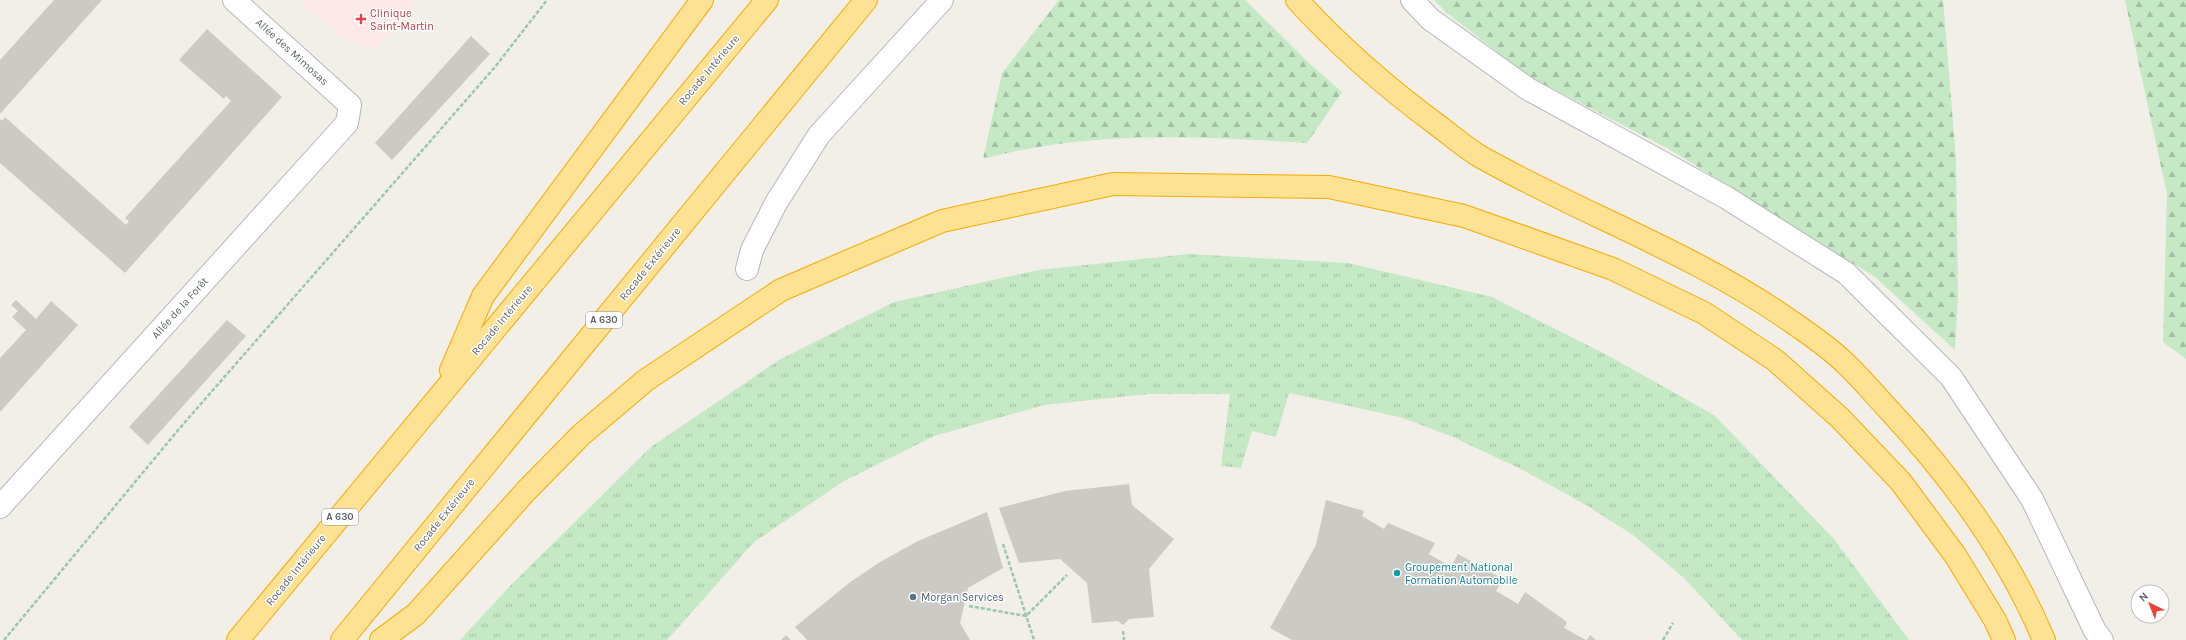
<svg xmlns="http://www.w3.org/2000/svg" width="2186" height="640" font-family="Karla,sans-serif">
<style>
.medical{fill:#fce8e6}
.grass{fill:url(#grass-tufts)}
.forest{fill:url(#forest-firs)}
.building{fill:#cccac5}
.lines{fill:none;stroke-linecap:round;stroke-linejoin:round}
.minor-casing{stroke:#b5b8bc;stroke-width:24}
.highway-casing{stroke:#f9ab00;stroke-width:24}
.path{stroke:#9cc7a9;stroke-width:2.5;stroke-dasharray:4 2;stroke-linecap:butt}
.minor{stroke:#fff;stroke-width:22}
.highway{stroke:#fde293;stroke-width:22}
.health-dot{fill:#e0444e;stroke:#fff;stroke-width:1.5}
.culture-dot{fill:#0f9aa8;stroke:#fff;stroke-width:1.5}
.service-dot{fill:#5c6f8a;stroke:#fff;stroke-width:1.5}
.labels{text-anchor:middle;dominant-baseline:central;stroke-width:3;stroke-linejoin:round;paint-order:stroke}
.shield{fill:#fff;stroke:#8f9295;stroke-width:1}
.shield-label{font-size:10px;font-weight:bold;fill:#5f6368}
.health-label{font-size:11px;fill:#be3a42;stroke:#fff;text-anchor:start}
.street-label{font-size:11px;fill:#5f6368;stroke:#fff}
.culture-label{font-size:11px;fill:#0d838f;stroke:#fff;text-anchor:start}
.service-label{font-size:11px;fill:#4e5e75;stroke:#fff;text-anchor:start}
</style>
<defs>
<pattern id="grass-tufts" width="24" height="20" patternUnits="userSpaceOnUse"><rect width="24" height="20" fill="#c5e8c5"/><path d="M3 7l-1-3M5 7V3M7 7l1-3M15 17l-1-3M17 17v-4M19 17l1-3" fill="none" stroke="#a3c0a4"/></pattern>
<pattern id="forest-firs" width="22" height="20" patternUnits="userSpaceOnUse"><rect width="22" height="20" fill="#c5e8c5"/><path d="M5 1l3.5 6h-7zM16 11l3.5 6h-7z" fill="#a3c0a4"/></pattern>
</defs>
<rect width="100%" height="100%" fill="#f1efe8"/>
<path class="medical" d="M300 0H418L376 48 341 38Z"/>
<path class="grass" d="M1189 254 1348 263 1492 297 1607 355 1714 415 1834 539 1909 640H1742L1684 578 1633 535 1586 505 1525 471 1453 437 1400 417 1289 393 1276 437 1252 431 1241 468 1221 466 1230 394H1148L1044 405 934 436 844 481 754 542 667 640H460L515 581 651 447 779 360 894 302 1038 270Z"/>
<path class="forest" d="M1059 0H1245L1311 65 1342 92 1307 143C1199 136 1089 130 983 159L1002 73Z
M1434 0H1943L1956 160 1958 297 1955 350 1875 277 1669 149 1528 76 1447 13Z
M2125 0H2186V359L2163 342 2167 194Z"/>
<path class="building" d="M54 0H102L0 114V60Z
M207 29 282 97 125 273 0 163V119L2 121 5 117 126 225 129 221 125 218 231 101 226 96 224 99 179 60Z
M471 36 490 54 392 160 375 143Z
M16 300 36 319 51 301 78 325 0 412V358L26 330 12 317 18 311 11 305Z
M227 320 246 336 148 445 129 427Z
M1129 484 1132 505 1174 539 1149 569 1154 617 1129 619 1123 625 1118 621 1092 623 1087 583 1060 559 1019 563 999 508 1065 491Z
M1326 500 1364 511 1362 516 1384 529 1388 523 1435 543 1429 554 1451 567 1458 554 1503 579 1496 591 1518 604 1525 592 1567 622 1564 628 1586 640H1292L1270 628 1316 545Z
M987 512 1003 568 968 588 960 623 970 640H807L795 627 849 583 880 562 918 541Z
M786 635 791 640H781Z
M1590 635 1596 640H1587Z"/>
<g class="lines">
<g class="minor-casing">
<path id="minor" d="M1412 0 1430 19 1528 89 1727 198 1846 273 1951 377 2032 499 2095 631 2102 640
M747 269 752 250 776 203 819 135 942 0
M0 507 347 123 350 105 234 0"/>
</g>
<g class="highway-casing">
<path id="highway" d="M1297 0C1339 46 1386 87 1436 124 1451 135 1465 148 1481 157 1582 214 1693 253 1789 320 1808 333 1829 347 1845 363 1861 378 1875 395 1890 411 1953 479 2008 554 2044 640
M451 370 483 296 702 0
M238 640 767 0
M342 640 866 0
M381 640 416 614 526 491 581 435 646 380 781 290 942 221 1113 184 1329 187 1464 216 1613 269 1704 313 1775 360 1840 418 1901 482 1955 555 1995 620 2004 640"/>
</g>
<path class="path" d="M1003 544 1034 640
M969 606 1026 616 1067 575
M1123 631 1124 640
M4 640 179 429 495 67 547 0
M1663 640 1673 623"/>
<use href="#minor" class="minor"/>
<use href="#highway" class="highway"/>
</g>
<path class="health-dot" d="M359 13h4v4h4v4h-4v4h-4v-4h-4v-4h4z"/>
<circle class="culture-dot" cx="1397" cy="573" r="4"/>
<circle class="service-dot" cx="913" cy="597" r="4"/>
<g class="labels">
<g class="shield">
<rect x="586" y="312" width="36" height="16" rx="3"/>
<rect x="322" y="509" width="36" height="16" rx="3"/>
</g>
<g class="shield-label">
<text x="604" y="320">A 630</text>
<text x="340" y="517">A 630</text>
</g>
<g class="health-label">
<text x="370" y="13">Clinique<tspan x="370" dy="13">Saint-Martin</tspan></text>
</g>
<g class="street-label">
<text transform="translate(292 52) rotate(42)">Allée des Mimosas</text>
<text transform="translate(709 70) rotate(-50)">Rocade Intérieure</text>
<text transform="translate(650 264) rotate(-51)">Rocade Extérieure</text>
<text transform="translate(180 308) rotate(-48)">Allée de la Forêt</text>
<text transform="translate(502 320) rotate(-50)">Rocade Intérieure</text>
<text transform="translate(444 515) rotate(-51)">Rocade Extérieure</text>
<text transform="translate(296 570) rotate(-51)">Rocade Intérieure</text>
</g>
<g class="culture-label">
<text x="1405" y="567">Groupement National<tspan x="1405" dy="13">Formation Automobile</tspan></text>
</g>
<g class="service-label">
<text x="921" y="597">Morgan Services</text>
</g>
</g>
<g transform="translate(2150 604) rotate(317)"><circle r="19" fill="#ffffff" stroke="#bfc1c3"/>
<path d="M0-3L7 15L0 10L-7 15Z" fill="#ea4335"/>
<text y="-6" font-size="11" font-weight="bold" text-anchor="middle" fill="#5f6368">N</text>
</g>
</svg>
